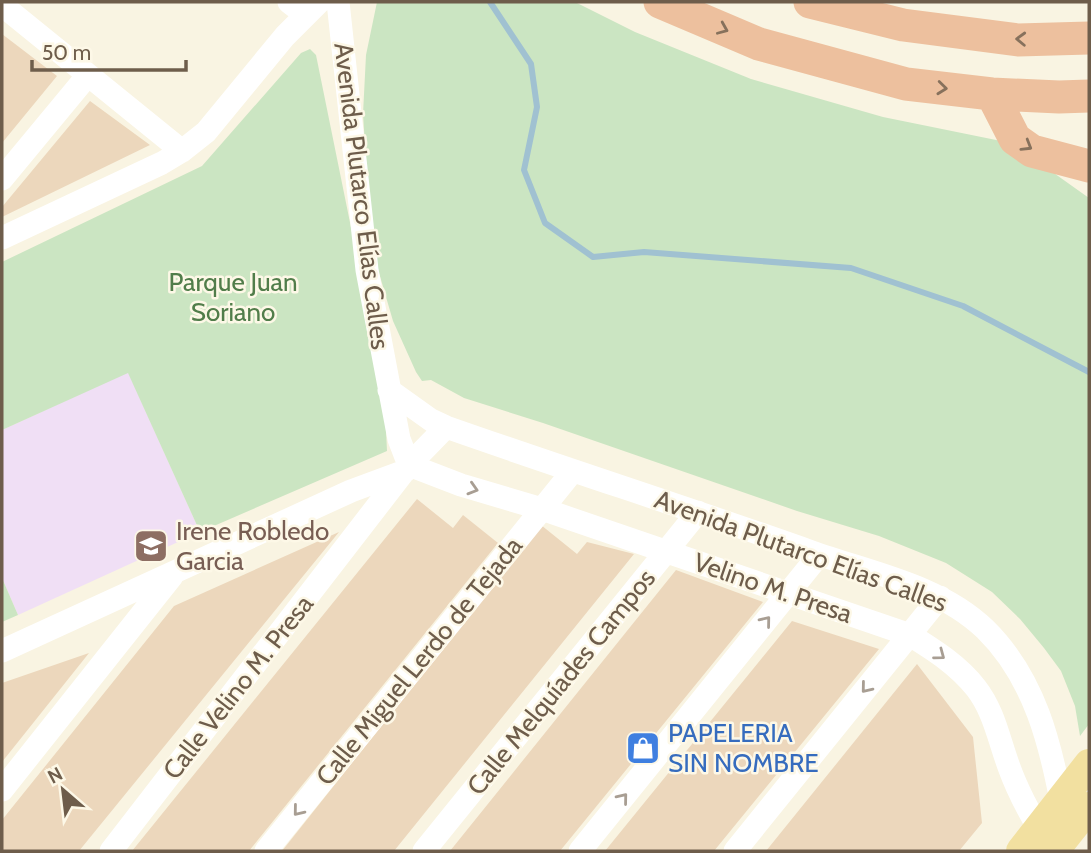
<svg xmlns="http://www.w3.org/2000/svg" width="1091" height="853" font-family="Cabin,sans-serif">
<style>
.education{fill:#f0dff5}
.green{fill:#cbe5c2}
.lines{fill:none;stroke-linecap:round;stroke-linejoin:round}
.stream{stroke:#a0c1d1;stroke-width:6}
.building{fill:#ecd7bc}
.minor{stroke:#fff;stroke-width:23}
.major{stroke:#f2e0a0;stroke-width:30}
.highway{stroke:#edc09e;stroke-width:33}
.oneway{stroke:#87715c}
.oneway2{stroke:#a89e93}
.labels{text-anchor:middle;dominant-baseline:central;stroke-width:5;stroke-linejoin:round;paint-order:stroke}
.street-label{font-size:26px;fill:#6e5d4b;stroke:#fdf8e7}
.park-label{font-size:26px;fill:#517d4a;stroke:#fdf8e7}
.education-label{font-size:26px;fill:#785e54;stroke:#fdf8e7;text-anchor:start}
.shop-label{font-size:26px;fill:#366cbe;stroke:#fdf8e7;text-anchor:start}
</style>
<rect width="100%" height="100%" fill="#f9f4e2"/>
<path class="education" d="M128 372 200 532 18 615 2 578V430Z"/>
<path class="green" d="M377 2H575L635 32 751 79 883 117 1001 141 1020 149 1089 198V724L1080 736 1075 706 1061 671 1044 648 1020 619 992 592 946 563 879 536 797 511 543 423 464 398 431 380 422 381 416 372 393 321 377 266 368 192 363 114 366 55Z
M310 49 316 55 384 390 387 451 200 532 128 373 2 430V262L202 166 301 53Z
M2 578 18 615 2 622Z"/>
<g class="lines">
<path class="stream" d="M490 2 531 64 537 107 524 170 545 223 593 257 644 252 851 268 963 306 1089 372"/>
</g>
<path class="building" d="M2 34 57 76 2 143Z
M90 101 150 145 2 217V207Z
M417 499 453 528 463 515 498 543 249 851H132Z
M541 525 577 554 587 542 634 554 394 851H282Z
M339 532 79 851H2V820L174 606Z
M676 570 763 602 560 851H450Z
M792 621 879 649 714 851H605Z
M89 653 2 762V683Z
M917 664 973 737 982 823 959 851H766Z"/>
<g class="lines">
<path class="minor" d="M289 2 306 15
M338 2 367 270 399 439 409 465
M2 5 182 151
M2 179 88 75
M2 238 162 163 182 151 206 132 285 36 319 2
M389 390 431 420 446 427C568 470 691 509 812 552 871 573 939 585 985 629 1035 678 1051 745 1063 811
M409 465 461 485 542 509 910 635C934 650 958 665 976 688 994 711 999 740 1009 767 1018 792 1031 816 1045 839
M2 651 351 491 405 471
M2 790 172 576
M111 851 409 465 446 427
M266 851 572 472
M424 851 698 512
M580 851 819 555
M735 851 940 597"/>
<path class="major" d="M1021 851 1089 764
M1054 851 1089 807"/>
<path class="highway" d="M660 2 759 44 906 84 992 94 1059 97 1089 96
M810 2 903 25 1018 40 1089 38
M992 94 1015 139 1032 151 1089 166"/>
</g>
<defs><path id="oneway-chevron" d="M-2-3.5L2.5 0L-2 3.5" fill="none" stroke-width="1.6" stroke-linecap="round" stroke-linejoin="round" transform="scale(1.75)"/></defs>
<g class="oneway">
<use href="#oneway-chevron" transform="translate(723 29) rotate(23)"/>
<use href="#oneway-chevron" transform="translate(1021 39) rotate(-178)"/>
<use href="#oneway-chevron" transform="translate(942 88) rotate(6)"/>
<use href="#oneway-chevron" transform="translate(1027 146) rotate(31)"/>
</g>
<g class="oneway2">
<use href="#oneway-chevron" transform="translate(473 489) rotate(17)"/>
<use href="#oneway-chevron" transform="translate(766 621) rotate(-51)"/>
<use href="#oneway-chevron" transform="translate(940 655) rotate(37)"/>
<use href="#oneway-chevron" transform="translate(866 688) rotate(129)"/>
<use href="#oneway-chevron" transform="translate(623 798) rotate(-51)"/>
<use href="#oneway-chevron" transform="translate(298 811) rotate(129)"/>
</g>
<defs>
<g id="school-square" transform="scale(1.75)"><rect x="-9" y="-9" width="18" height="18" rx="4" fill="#8d6e63" stroke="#fdf8e7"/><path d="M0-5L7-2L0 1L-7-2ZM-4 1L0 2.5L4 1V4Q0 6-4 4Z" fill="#fff"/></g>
<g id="shop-square" transform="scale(1.75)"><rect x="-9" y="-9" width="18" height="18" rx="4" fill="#3f7fe0" stroke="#fdf8e7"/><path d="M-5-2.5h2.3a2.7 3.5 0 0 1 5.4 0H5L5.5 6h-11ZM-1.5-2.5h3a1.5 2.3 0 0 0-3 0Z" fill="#fff"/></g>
</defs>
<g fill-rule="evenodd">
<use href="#school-square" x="151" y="546"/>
<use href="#shop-square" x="643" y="748"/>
</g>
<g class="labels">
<g class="street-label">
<text transform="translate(362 196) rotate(83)">Avenida Plutarco Elías Calles</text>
<text transform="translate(801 551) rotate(20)">Avenida Plutarco Elías Calles</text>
<text transform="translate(773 588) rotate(19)">Velino M. Presa</text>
<text transform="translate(419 661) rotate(-51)">Calle Miguel Lerdo de Tejada</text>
<text transform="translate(561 682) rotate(-51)">Calle Melquíades Campos</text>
<text transform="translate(238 687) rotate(-52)">Calle Velino M. Presa</text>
</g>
<g class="park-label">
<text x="233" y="282">Parque Juan<tspan x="233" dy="30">Soriano</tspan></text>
</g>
<g class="education-label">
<text x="176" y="531">Irene Robledo<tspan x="176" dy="30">Garcia</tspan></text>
</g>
<g class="shop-label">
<text x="668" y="733">PAPELERIA<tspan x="668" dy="30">SIN NOMBRE</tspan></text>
</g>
</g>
<rect width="1091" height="853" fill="none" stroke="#6e5d4b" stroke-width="7"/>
<g transform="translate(63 790) rotate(332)" stroke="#fdf8e7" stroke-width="5" paint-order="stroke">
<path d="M0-5L12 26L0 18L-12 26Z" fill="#6e5d4b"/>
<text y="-10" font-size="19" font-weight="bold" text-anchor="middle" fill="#6e5d4b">N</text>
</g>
<path d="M32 60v10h154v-10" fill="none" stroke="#6e5d4b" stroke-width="3.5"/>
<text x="42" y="60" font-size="21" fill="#6e5d4b" stroke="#fdf8e7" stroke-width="5" paint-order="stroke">50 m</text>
</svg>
